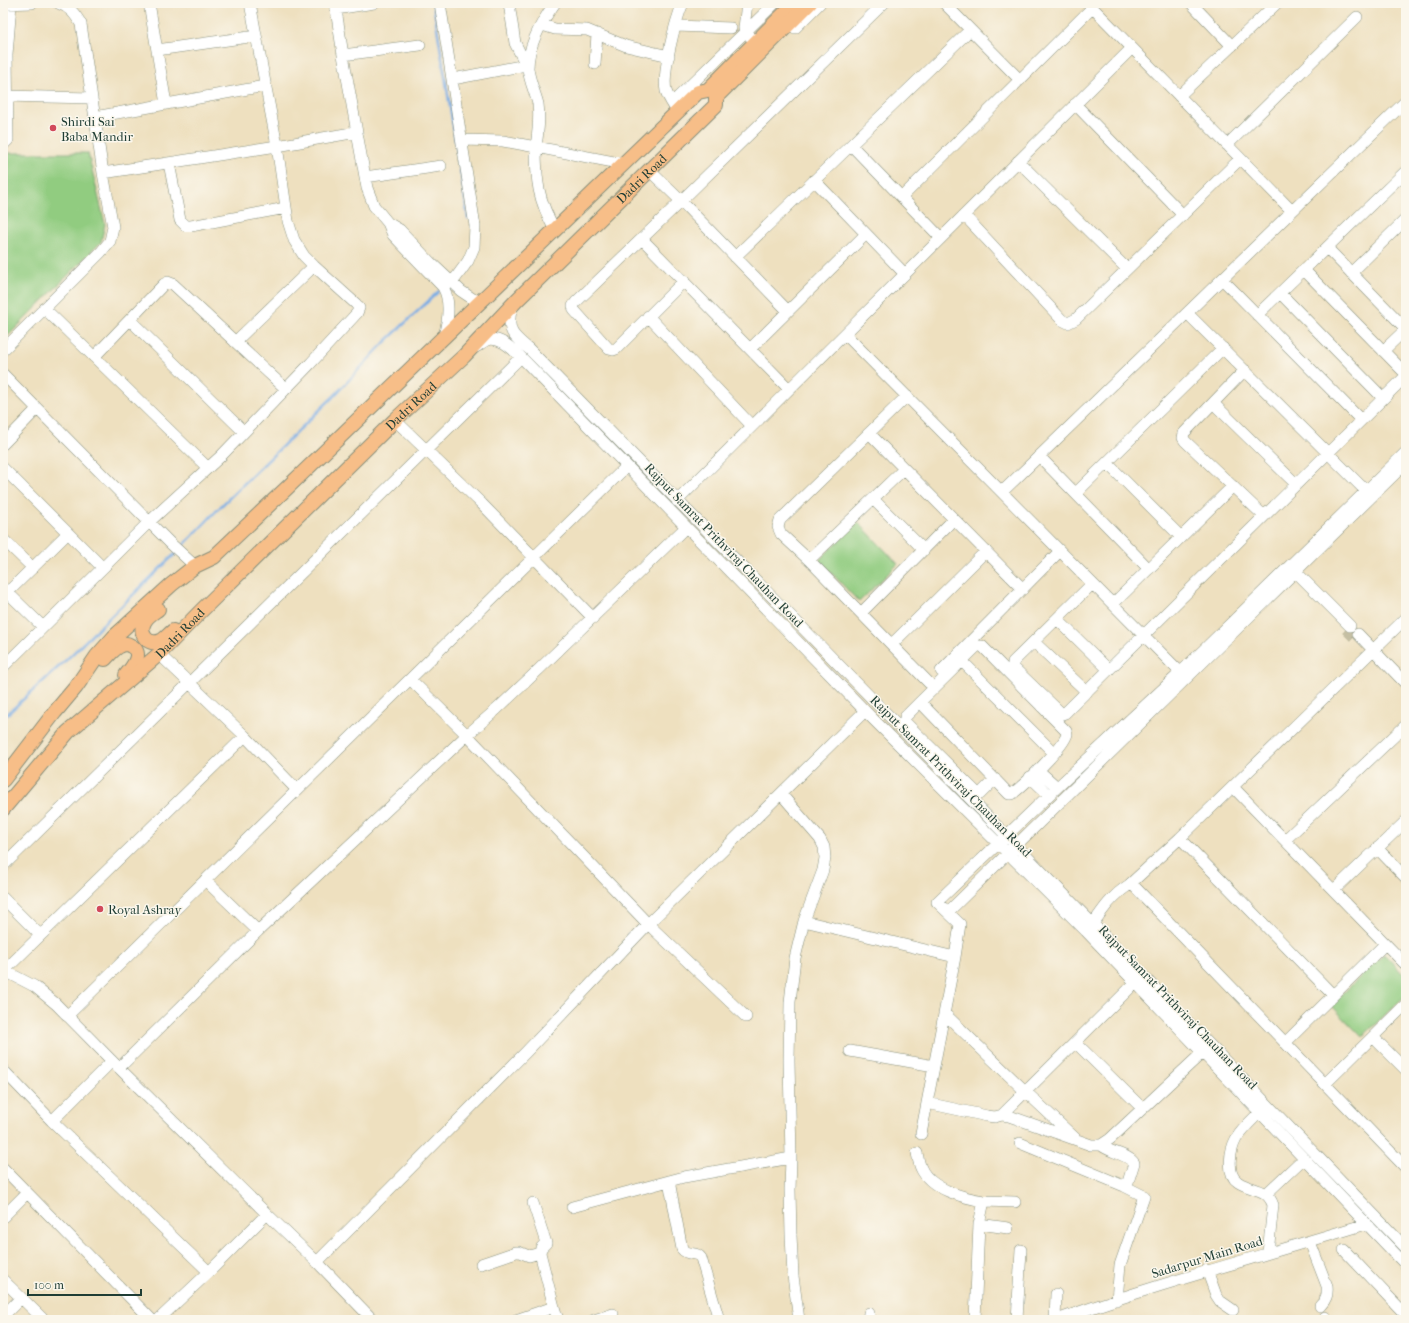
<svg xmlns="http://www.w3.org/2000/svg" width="1409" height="1323" font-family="'IM FELL French Canon',serif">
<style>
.green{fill:#91cc80;stroke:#58845a}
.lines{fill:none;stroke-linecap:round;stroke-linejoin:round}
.stream{stroke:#78ace5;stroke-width:2.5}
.minor-tunnel{stroke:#c5bfa3;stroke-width:11;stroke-dasharray:11 5.5;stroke-linecap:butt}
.minor-casing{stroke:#868e7a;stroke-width:12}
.major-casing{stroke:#868e7a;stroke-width:16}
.minor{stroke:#fff;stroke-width:11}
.major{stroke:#f7be88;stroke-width:14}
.poi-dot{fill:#d1495b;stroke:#fbf7ec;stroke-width:1.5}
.labels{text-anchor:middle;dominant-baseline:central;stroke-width:3;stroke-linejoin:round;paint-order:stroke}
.poi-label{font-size:13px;fill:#1f3d34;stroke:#fbf7ec;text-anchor:start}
.street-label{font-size:13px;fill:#1f3d34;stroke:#fbf7ec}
</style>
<rect width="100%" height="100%" fill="#fbf7ec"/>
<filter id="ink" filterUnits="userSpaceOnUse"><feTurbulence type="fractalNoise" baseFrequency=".025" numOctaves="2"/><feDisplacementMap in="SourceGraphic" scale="8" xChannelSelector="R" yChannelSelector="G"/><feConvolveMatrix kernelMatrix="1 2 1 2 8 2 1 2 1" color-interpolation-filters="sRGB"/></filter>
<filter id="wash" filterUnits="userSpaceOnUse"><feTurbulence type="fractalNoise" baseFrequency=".012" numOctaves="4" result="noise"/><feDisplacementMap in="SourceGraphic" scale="16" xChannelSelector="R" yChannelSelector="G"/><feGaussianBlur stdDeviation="0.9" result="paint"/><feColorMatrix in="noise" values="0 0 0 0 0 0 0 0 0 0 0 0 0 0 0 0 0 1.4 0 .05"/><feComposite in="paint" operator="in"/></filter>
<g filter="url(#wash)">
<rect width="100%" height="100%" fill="#eee0bf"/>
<path class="green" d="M3 153H88L105 224 101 242 3 341Z
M858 522 898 564 859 602 819 560Z
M1384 954 1406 977V995L1362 1037 1331 1005Z"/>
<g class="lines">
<path class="stream" d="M433 3 468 218
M181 548 221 506 333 397 384 343 439 291
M3 718 64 662 176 553"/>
</g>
</g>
<g filter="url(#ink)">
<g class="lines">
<path class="minor-tunnel" d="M1346 629 1354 637"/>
<g class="minor-casing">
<path id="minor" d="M149 3 166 104
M335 3 343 55 367 188 374 206 388 223 393 235 443 287C451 301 448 321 444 336
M440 3 475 226 474 247 468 261 452 283
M509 3 515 43 528 69
M555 3C542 21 528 45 528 68 529 80 535 92 538 104 540 119 538 132 536 147L624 164
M747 3 744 28 752 39
M944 3 1020 80
M1088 3 1292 211
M1191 3 1232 46
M3 4 32 3
M336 9 374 3
M542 25 555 29 587 30 626 46 669 56
M676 26 731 28
M795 28 820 3
M157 50 256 36
M343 55 420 45
M595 64 597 34
M453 79 526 65
M3 96 92 98
M1179 96 1277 3
M672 103 775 3
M1075 104 1183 215
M675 108C672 103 668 97 666 91 662 72 675 22 683 3
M95 117 265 86
M462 140 503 141 536 147C536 181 538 200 555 230
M3 145 8 140 7 55 11 4
M851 145 941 238
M1227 145 1357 17
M1018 161 1127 269
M169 163 180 220 186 226H191L286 208
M649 170 681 201 788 311
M103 173 277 146 357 132
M365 177 441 166
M814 180 905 274
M902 197 1092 8
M964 215 1062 320 1068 323 1076 319 1240 159
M388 223 400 230 430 262 461 291 473 299 477 300 483 299
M642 239 789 389
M1327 248 1406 329
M735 257 970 30
M1304 270 1406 374
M1351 273 1406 219
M1222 279 1361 420
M684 281 616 349 613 350 609 349 574 310 573 306 576 302 681 201 884 3
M1280 293 1383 398
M514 304C509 312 508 328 514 335 518 340 524 345 529 349L1093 924 1406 1248
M44 308 208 468
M1187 313 1371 496
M1257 315 1406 171
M648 316 752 426
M130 320 244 432
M845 334 1185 677
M235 342 314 266
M476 347C479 345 483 342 487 340 500 336 512 349 521 357L871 717 1086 931 1406 1265
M750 349 866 234
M3 350 101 252 110 241 113 227 103 173 81 24C75 14 70 7 58 3
M1383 351 1406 329
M94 357 164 284 168 282 173 284 286 389
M1245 370 1184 433 1183 438 1185 441 1264 516
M3 374 170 543 195 566
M907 396 780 520 778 527 781 534 809 560 929 683
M1213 403 1296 484
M395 420 482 504 593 618
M869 433 1023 589
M3 444 37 409
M1039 456 1149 569
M1107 463 1181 537
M3 468 102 567
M1002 492 1406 101
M1076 493 1223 348
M873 499 924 550
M677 501 1132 48
M3 539 33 568
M809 560 904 469
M1291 567 1350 626
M1092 584 1013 662V665L1014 668 1062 714 1065 713 1406 376
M3 588 43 627
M8 592 68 533
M1113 604 1233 486
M861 613 954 519
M1057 619 1109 670
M1358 634 1406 684
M1034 642 1087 692
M892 644 986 551
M159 654 245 736 297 790
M962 661 1054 753
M3 667 149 522 221 456 310 364 357 313 359 308 356 304 314 266 304 256 294 240 288 221 277 146 250 3
M941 671 1060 551
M410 679 467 735 648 924 746 1017
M920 702 977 646H982L1066 731 1067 734C1064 747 1024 785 1012 794H1009L920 702 905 717V722L978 794H980L995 779
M1038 770 1057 787
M1030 777 1049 795
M1233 787 1406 965
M781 794 820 839 824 847 825 858 823 870 804 921 795 958 790 1002 789 1061 791 1158 790 1190 791 1235 793 1276 799 1320
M1180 838 1333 995
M1285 840 1406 725
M1377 848 1406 878
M3 866 521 357
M205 880 258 931
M1131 883 1406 1168
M1334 890 1406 821
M3 898 40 935
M948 912 1406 463
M804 921 955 957
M1093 924C1103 909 1113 895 1129 885L1180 838 1406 618
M3 970 34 986 56 1004 112 1061 267 1214 209 1272 158 1320
M5 970 245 736
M1135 983 1002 1115 995 1117 987 1116 927 1103 955 957 960 924 937 902 1049 795 1180 673 1406 452
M945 1014 1026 1092 1075 1138
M67 1016 627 466
M1373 1037 1406 1070
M1076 1043 1142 1108
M1285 1043 1385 944
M850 1051 934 1066
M119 1068 258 931 467 735 497 709 531 677 686 527
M3 1070 52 1121 209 1272
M1325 1084 1406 1004
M1259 1113C1251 1121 1242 1129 1236 1139 1230 1150 1226 1174 1238 1182 1251 1191 1267 1187 1273 1205L1268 1253
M1002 1115 1009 1116 1091 1145H1101L1110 1139 1202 1053
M52 1121 112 1061
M921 1134 927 1103
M1020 1143 1124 1186 1128 1182 1134 1163C1128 1154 1110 1153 1101 1145
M917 1153C918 1158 919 1164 921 1168 930 1189 964 1198 984 1201
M3 1168 152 1320
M669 1181 682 1249C688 1257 696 1250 701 1258L719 1320
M1266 1194 1303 1159
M572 1207 684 1177 791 1158
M267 1214 317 1262 373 1320
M3 1217 27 1193
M979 1224 1008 1228
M1310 1242 1327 1286C1328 1295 1326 1300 1320 1306
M1344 1250 1406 1315
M317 1262 526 1052 648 924 865 711
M481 1264 516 1252H519L529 1256 540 1253
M1207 1270 1216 1295 1220 1301 1233 1310
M3 1280 44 1320
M1117 1300 1120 1265 1144 1196 1124 1186
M554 1307 558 1320
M3 1316 21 1298
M1325 1317 1328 1320
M516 1320 554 1307 540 1253 541 1248 546 1243 533 1203
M594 1320 613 1314
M868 1320 869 1313
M975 1320 979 1224 984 1201 1015 1202
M1017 1320 1021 1250
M1055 1320 1056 1294
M1057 1320C1159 1283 1263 1256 1366 1224"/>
</g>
<g class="major-casing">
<g id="major">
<path d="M158 609C154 612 149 615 146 619 137 631 146 647 161 641 165 639 169 634 173 631"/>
<path d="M105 659C110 654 115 647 122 645 125 643 128 644 131 646 144 653 133 667 126 675"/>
<path d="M3 780 55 712 76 687 97 656 114 637 171 585 195 566 214 557 289 486 698 92 708 90 795 3"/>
<path id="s1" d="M3 809 68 732 159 654 201 611 395 420 464 356 517 300 716 105V97L810 3"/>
</g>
</g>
<use href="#minor" class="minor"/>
<use href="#major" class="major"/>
</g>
</g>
<g class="poi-dot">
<circle cx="53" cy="128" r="4"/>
<circle cx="100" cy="909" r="4"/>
</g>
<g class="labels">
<g class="poi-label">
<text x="61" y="121">Shirdi Sai<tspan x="61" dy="15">Baba Mandir</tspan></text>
<text x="108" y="909">Royal Ashray</text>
</g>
<g class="street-label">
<text stroke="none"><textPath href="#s1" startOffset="898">Dadri Road</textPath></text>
<text stroke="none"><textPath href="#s1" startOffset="574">Dadri Road</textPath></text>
<text transform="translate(724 545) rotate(46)">Rajput Samrat Prithviraj Chauhan Road</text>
<text stroke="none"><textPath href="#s1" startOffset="250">Dadri Road</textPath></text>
<text transform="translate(951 776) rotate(45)">Rajput Samrat Prithviraj Chauhan Road</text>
<text transform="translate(1178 1007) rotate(46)">Rajput Samrat Prithviraj Chauhan Road</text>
<text transform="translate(1207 1257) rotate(-17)">Sadarpur Main Road</text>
</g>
</g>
<rect width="1409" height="1323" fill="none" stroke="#fbf7ec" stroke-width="16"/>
<path d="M28 1289v6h113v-6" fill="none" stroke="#1f3d34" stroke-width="2"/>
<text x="34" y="1289" font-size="12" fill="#1f3d34" stroke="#fbf7ec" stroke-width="3" paint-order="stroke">100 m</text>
</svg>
